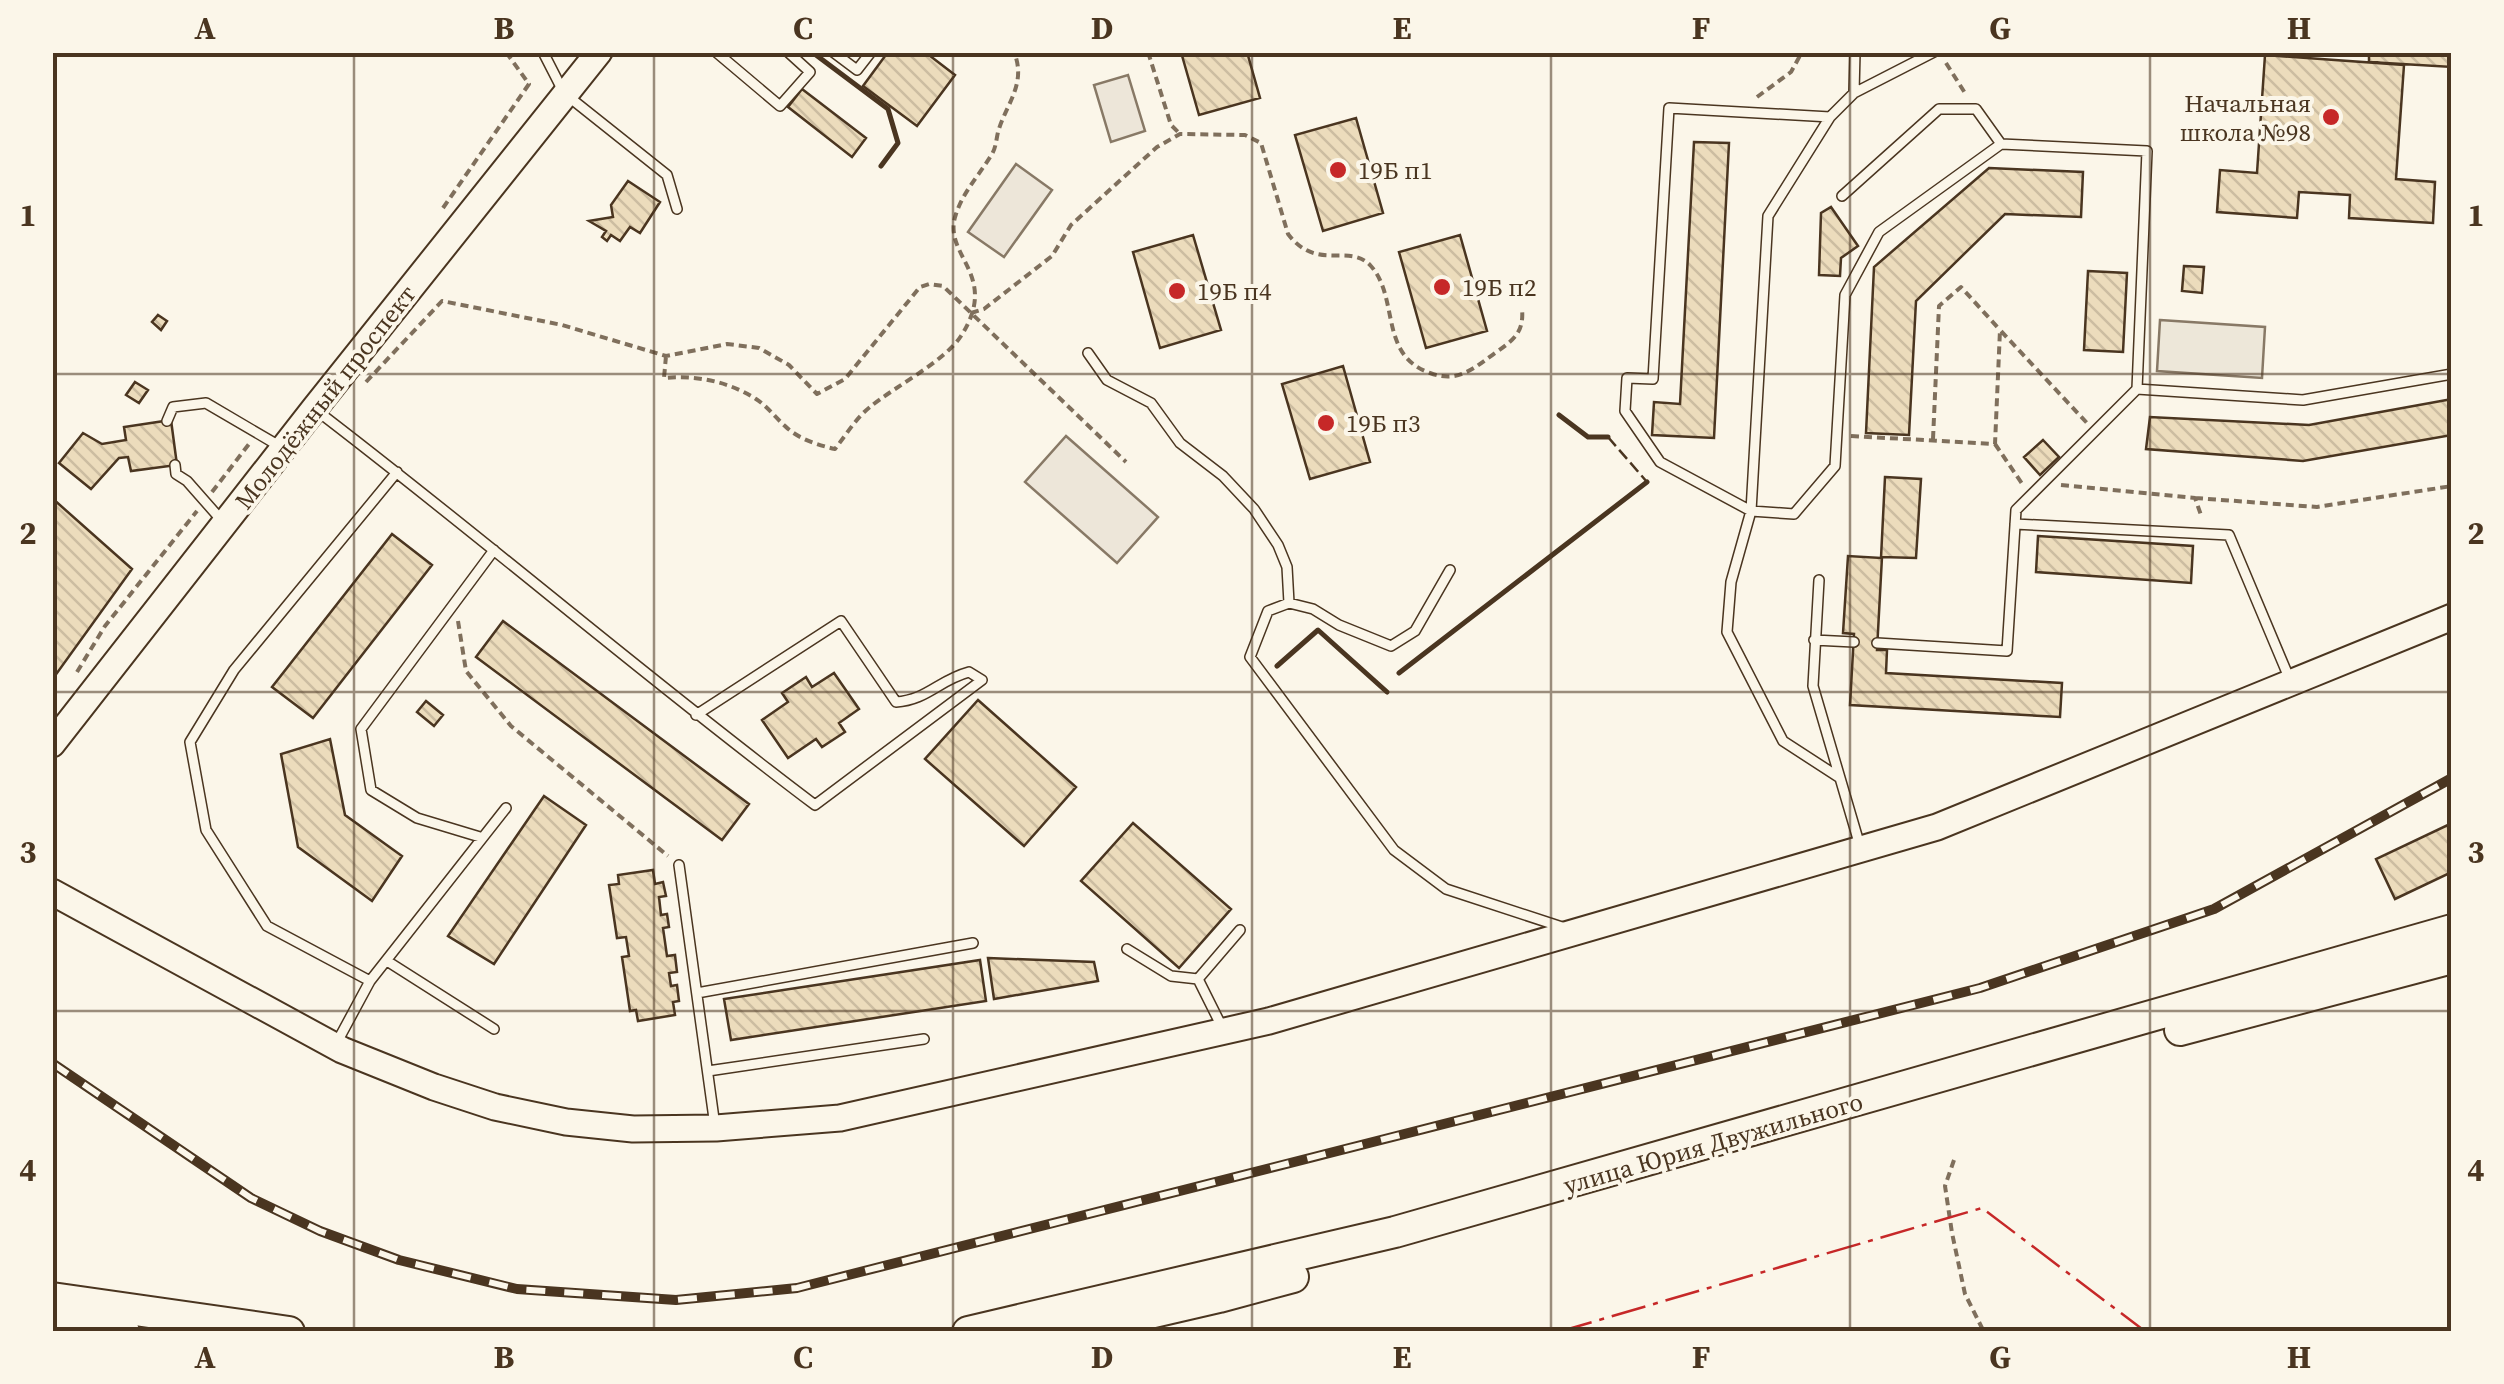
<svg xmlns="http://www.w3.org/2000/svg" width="2504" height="1384" font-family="'Source Serif 4',serif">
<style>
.grass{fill:#ede6d9;stroke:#887966;stroke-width:2.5}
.parking{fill:#ede7d9;stroke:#887966;stroke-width:2.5}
.building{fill:url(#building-back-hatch);stroke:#4a3520;stroke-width:2.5}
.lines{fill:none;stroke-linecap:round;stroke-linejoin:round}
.lane-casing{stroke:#4a3520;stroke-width:12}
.secondary-casing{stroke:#4a3520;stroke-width:29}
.primary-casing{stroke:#4a3520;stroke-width:34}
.path{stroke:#7f6f5c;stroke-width:4;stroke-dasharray:8 5;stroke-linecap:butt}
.lane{stroke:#fbf6e9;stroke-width:9}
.secondary{stroke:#fbf6e9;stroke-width:25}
.primary{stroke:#fbf6e9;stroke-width:30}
.rail-casing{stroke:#4a3520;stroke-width:10}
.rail{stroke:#fbf6e9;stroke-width:6;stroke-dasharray:19;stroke-linecap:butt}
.fence{stroke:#4a3520;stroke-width:2.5;stroke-dasharray:12 5;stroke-linecap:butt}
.wall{stroke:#4a3520;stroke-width:5}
.power{stroke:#c62828;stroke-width:2.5;stroke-dasharray:35 8 5 8;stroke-linecap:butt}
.grid{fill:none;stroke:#4a3520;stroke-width:2.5;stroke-opacity:0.55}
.poi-dot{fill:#c62828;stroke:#fbf6e9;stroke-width:4}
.labels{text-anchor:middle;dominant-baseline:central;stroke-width:8;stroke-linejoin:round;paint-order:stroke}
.poi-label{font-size:25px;fill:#4a3520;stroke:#fbf6e9;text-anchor:start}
.street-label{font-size:25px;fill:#4a3520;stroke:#fbf6e9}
.neatline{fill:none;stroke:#4a3520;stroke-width:4}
.grid-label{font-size:32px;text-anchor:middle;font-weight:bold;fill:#4a3520}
</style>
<defs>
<pattern id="building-back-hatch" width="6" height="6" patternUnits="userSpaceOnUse" patternTransform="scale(2.5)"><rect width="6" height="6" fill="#ecdcbc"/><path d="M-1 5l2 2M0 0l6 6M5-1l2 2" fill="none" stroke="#ccbda1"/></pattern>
</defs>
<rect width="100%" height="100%" fill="#fbf6e9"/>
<path class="grass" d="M1128 75 1145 131 1111 142 1094 85Z
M1016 164 1052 190 1004 257 968 232Z
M1066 436 1158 517 1117 563 1025 482Z"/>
<path class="parking" d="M2160 320 2265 327 2262 378 2157 371Z"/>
<path class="building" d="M888 52H925L955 75 917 126 863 86Z
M1181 52H1247L1260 98 1199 115Z
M2369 52H2452V67L2369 62Z
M2265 55 2404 65 2396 179 2435 182 2433 223 2349 218 2350 195 2299 192 2297 218 2217 212 2220 170 2257 173Z
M802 89 866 138 852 157 788 107Z
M1356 118 1383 213 1323 231 1295 135Z
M1694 142 1729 143 1714 438 1652 435 1654 402 1680 404Z
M1989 168 2083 172 2081 217 2005 214 1916 301 1909 435 1866 433 1874 267Z
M628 181 660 202 640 233 630 227 620 241 611 235 607 241 602 237 606 231 589 221 613 217 611 205Z
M1831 207 1858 246 1841 258 1840 276 1819 275 1821 213Z
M1193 235 1221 330 1160 348 1133 252Z
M1460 235 1487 331 1426 348 1399 252Z
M2184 266 2204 267 2202 293 2182 291Z
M2088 271 2127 273 2123 352 2084 350Z
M158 315 167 321 161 330 152 322Z
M1343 366 1370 462 1310 479 1282 384Z
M135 382 148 390 139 403 126 395Z
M2452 399V435L2303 461 2146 449 2150 417 2309 425Z
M171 420 177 465 131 471 128 457 119 458 91 489 59 463 83 433 102 444 126 440 124 427Z
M2043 440 2059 457 2040 475 2024 457Z
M1885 477 1921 479 1916 558 1882 557 1877 650H1887L1886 673 2062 683 2060 717 1850 705 1854 634 1843 633 1848 556 1881 558Z
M52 498 132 569 52 680Z
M392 534 432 565 313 718 272 687Z
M2038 536 2193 546 2191 583 2036 572Z
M503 621 749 804 722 840 476 657Z
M834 673 859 709 839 723 845 732 822 747 816 739 788 758 762 720 788 702 782 693 806 677 812 687Z
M978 700 1076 787 1024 846 925 759Z
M426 701 443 715 434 726 417 712Z
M330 739 345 815 402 856 372 901 298 847 281 754Z
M544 796 586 825 494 964 448 936Z
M1133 823 1231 909 1179 968 1081 881Z
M2452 823V872L2395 899 2376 859Z
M653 870 655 884 663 882 666 896 659 897 661 915 667 914 669 927 663 928 667 956 675 955 677 972 669 973 671 986 677 985 679 1001 673 1002 675 1015 638 1021 636 1010 630 1011 622 957 629 956 626 937 617 938 609 885 619 884 618 875Z
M988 958 1094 962 1098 981 994 999Z
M980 960 986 1001 731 1040 724 999Z"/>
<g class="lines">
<g class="lane-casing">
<path id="lane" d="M543 52 564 93 667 175 677 209
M716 52 780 106 810 72 788 52
M833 52 857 70 871 52
M1854 93 1934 52
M1830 117 1768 216 1751 511 1660 462 1625 411 1627 378 1653 379 1669 108 1830 117 1854 93 1855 52
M1842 196 1939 109H1976L2001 144
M1088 353 1107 380 1151 403 1180 443 1223 476 1254 509 1278 545 1287 567 1289 603
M2137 389 2303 400 2452 374
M316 410C485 539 646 678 815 805L982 680 969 672C939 680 927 700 896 702L841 621 696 715
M167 421 173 407 206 403 281 447
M175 465 176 474 187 481 224 523
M2015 524 2229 535 2290 680
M1450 570 1415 631 1391 646 1339 625 1313 609 1289 603 1268 611 1250 657 1394 850 1446 889 1565 928
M1819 580 1813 686 1860 846
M1814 640 1854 642
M1840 778 1783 741 1727 632 1731 582 1751 511 1794 514 1835 466 1845 295 1879 232 2001 144 2147 151 2137 389 2016 510 2007 651 1877 643
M480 837 417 818 371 790 361 729 494 550
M679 865 715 1126
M1127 949 1171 976 1198 979
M387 961 494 1029
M370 981 267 926 206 830 190 742 234 670 397 472
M697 993 973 943
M1223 1029 1198 979 1240 930
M336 1044 370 981 506 808
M708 1071 924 1039"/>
</g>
<g class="secondary-casing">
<path id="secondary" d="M52 744 314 409 599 52
M52 892 342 1050 434 1087 495 1107 566 1122 633 1129 716 1128 840 1118 1269 1021 1937 827 2452 617"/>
</g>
<g class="primary-casing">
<path id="primary" d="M2180 1030 2452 958
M52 1298 289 1332
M52 1321 124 1332
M968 1332 1395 1232 2452 930
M1068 1332 1219 1297 1293 1277"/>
</g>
<path class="path" d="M1148 52 1171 125 1180 134
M1946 63 1965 93
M1757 97 1791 72 1802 52
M443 208 529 84 506 52
M971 313 984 309 1052 256 1071 225 1157 147 1180 134 1245 135 1261 143 1288 234C1317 272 1348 243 1370 265 1400 297 1378 355 1430 373 1459 384 1475 367 1498 351 1515 339 1524 331 1522 309
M666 356 664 378C695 375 728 381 756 399 767 406 775 417 785 426 798 439 818 445 835 449 846 435 856 418 870 407 894 387 944 362 961 336 1001 274 941 256 956 214 963 192 980 174 992 154 996 147 996 141 998 132 1006 104 1027 84 1014 52
M366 382 442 301 562 325 666 356 727 344 759 348 789 365 817 394 845 379 920 287 929 284 943 286 1126 462
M1851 436 1995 444 2000 330 2087 423
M1933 439 1939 306 1961 287 2000 330
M1995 444 2023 485
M2061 485 2195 498 2202 518
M212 492 249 444
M2195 498 2317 507 2452 486
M458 621 466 671 511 726 668 856
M77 672 105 626 197 511
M1954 1160 1945 1186 1952 1233 1965 1294 1984 1332"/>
<use href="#lane" class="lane"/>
<use href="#secondary" class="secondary"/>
<use href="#primary" class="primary"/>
<g class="rail-casing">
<path id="rail" d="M52 1063 251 1198 320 1231 399 1260 517 1289 676 1300 797 1288 1980 988 2214 909 2452 778"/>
</g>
<use href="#rail" class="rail"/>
<path class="fence" d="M1608 437 1647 482"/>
<path class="wall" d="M812 52 888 109 898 143 881 166
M1559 415 1588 437H1608
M1277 666 1318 630 1387 692
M1399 673 1647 482"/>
<path class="power" d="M1558 1332 1982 1208 2146 1332"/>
</g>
<path class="grid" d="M354 52V1332M654 52V1332M953 52V1332M1252 52V1332M1551 52V1332M1850 52V1332M2150 52V1332M52 374H2452M52 692H2452M52 1011H2452"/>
<g class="poi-dot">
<circle cx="2331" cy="117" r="10"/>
<circle cx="1338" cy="170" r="10"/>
<circle cx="1442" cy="287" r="10"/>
<circle cx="1177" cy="291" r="10"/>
<circle cx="1326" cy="423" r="10"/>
</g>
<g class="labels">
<g class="poi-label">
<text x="2311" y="103" text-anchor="end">Начальная<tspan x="2311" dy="29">школа №98</tspan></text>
<text x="1358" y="170">19Б п1</text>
<text x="1462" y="287">19Б п2</text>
<text x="1197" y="291">19Б п4</text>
<text x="1346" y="423">19Б п3</text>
</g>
<g class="street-label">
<text transform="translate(325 397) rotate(-52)">Молодёжный проспект</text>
<text transform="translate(1713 1143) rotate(-16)">улица Юрия Двужильного</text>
</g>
</g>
<rect width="2504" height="1384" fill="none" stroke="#fbf6e9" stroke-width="110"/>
<rect x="55" y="55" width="2394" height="1274" class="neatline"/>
<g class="grid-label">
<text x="205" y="39">A</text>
<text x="504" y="39">B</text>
<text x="803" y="39">C</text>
<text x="1102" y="39">D</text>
<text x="1402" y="39">E</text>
<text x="1701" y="39">F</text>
<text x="2000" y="39">G</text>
<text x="2299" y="39">H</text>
<text x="28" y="226">1</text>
<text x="2476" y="226">1</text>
<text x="28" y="544">2</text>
<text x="2476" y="544">2</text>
<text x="28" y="863">3</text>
<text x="2476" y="863">3</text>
<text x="28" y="1181">4</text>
<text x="2476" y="1181">4</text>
<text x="205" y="1368">A</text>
<text x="504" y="1368">B</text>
<text x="803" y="1368">C</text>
<text x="1102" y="1368">D</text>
<text x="1402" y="1368">E</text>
<text x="1701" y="1368">F</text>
<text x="2000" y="1368">G</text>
<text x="2299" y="1368">H</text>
</g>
</svg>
